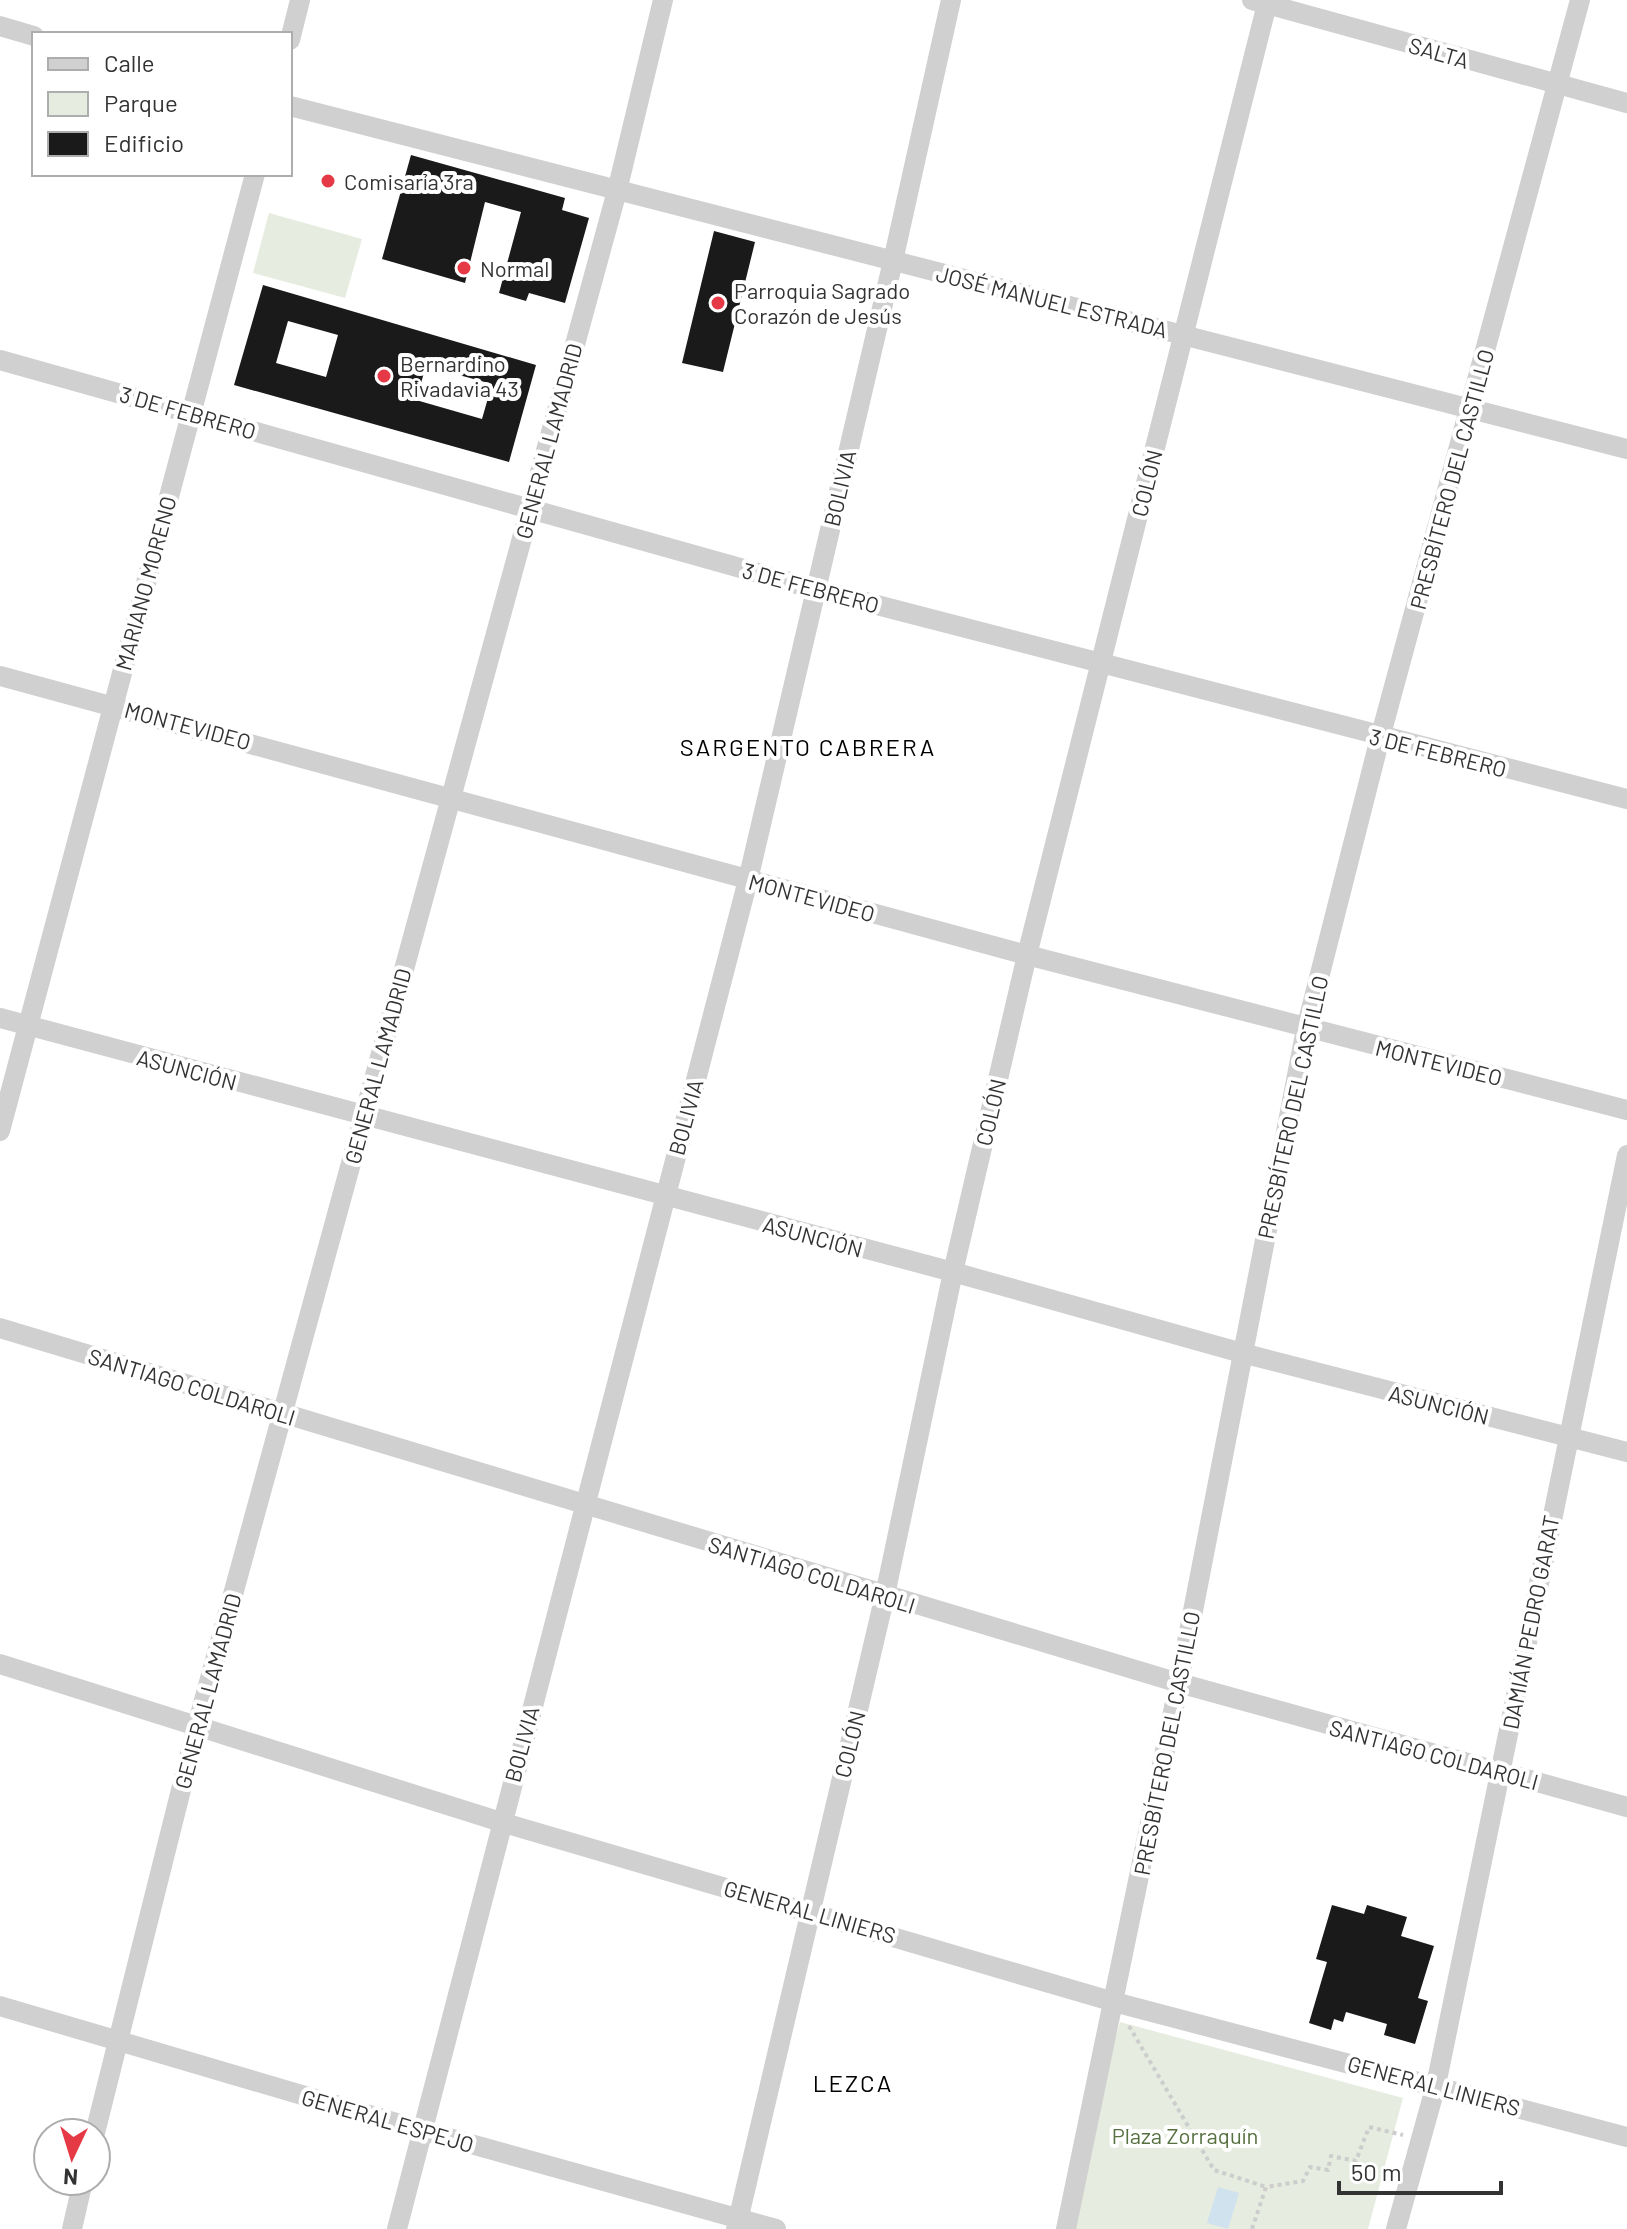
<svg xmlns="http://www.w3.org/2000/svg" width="1627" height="2229" font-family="Barlow,sans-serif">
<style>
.green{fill:#e6ecdf}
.water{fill:#cfe2ee}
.building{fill:#1a1a1a;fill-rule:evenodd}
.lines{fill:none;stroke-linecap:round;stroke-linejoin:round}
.path{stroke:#cdcdcd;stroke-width:4;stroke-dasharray:4 4;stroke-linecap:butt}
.minor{stroke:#d0d0d0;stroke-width:20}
.poi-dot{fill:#e63946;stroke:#fff;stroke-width:3}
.labels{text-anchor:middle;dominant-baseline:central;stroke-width:8;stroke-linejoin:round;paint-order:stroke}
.street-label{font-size:22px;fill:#333;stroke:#fff}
.poi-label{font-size:22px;fill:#333;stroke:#fff;text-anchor:start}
.park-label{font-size:22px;fill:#56703f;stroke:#fff}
.neighbourhood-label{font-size:24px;letter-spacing:2px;fill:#000;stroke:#fff}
</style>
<rect width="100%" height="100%" fill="#fff"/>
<path class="green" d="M269 213 362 239 345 298 253 273Z
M1120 2022 1403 2098 1368 2229H1064Z"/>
<path class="water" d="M1218 2187 1239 2193 1228 2229 1207 2223Z"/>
<path class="building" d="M411 155 565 198 562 210 589 218 565 303 529 293 526 301 499 293 521 212 485 202 465 283 382 259Z
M714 231 755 242 723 372 682 363Z
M263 285 536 365 509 462 234 385ZM288 321 338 335 326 377 276 363ZM426 366 492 384 482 419 416 400Z
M1332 1905 1364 1914 1367 1905 1407 1917 1401 1936 1434 1946 1418 1998 1428 2001 1415 2044 1384 2035 1387 2024 1346 2012 1343 2022 1334 2019 1331 2030 1309 2023 1327 1962 1316 1959Z"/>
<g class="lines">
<path class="path" d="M1129 2026 1214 2170 1266 2187
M1252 2229 1266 2187 1303 2181 1310 2167 1328 2170 1331 2156 1356 2161 1369 2127 1403 2135"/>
<path class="minor" d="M1252 0 1627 103
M0 26 34 36
M290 40 300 0
M290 106 1627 449
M0 360 815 589 1627 799
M0 676 1027 955 1627 1110
M0 1018 953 1272 1242 1353 1627 1452
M0 1131 255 174
M0 1328 1179 1683 1627 1807
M0 1664 501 1822 1114 2002 1627 2137
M0 2006 424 2131 776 2229
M95 2133 197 1726 617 191 663 0
M72 2229 83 2181
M397 2229 748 880 893 261 951 0
M736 2229 885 1595 953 1272 1027 955 1268 0
M1066 2229 1179 1683 1306 1029 1380 738 1580 0
M1396 2229 1436 2085 1627 1155"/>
</g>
<g class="poi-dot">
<circle cx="328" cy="181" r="8"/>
<circle cx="464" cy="268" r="8"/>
<circle cx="718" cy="303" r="8"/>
<circle cx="384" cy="376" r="8"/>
</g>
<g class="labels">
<g class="street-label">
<text transform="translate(1439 52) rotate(16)">SALTA</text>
<text transform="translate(1052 301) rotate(14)">JOSÉ MANUEL ESTRADA</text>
<text transform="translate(188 412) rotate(16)">3 DE FEBRERO</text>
<text transform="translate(548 441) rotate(-75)">GENERAL LAMADRID</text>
<text transform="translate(1451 479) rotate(-75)">PRESBÍTERO DEL CASTILLO</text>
<text transform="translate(1146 483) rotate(-76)">COLÓN</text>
<text transform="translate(839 488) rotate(-77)">BOLIVIA</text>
<text transform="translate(145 583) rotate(-75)">MARIANO MORENO</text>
<text transform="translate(811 587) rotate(15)">3 DE FEBRERO</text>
<text transform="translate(188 725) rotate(15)">MONTEVIDEO</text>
<text transform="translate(1438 752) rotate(14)">3 DE FEBRERO</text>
<text transform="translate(812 897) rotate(15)">MONTEVIDEO</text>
<text transform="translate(1439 1062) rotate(14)">MONTEVIDEO</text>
<text transform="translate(377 1066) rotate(-75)">GENERAL LAMADRID</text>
<text transform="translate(187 1069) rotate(15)">ASUNCIÓN</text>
<text transform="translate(1292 1107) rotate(-78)">PRESBÍTERO DEL CASTILLO</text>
<text transform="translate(990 1112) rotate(-77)">COLÓN</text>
<text transform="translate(685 1117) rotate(-75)">BOLIVIA</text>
<text transform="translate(813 1236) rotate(15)">ASUNCIÓN</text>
<text transform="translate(192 1386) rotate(17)">SANTIAGO COLDAROLI</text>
<text transform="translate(1439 1404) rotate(14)">ASUNCIÓN</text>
<text transform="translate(812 1574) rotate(17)">SANTIAGO COLDAROLI</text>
<text transform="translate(1530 1622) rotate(-79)">DAMIÁN PEDRO GARAT</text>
<text transform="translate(207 1691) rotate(-75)">GENERAL LAMADRID</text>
<text transform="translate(1166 1743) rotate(-79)">PRESBÍTERO DEL CASTILLO</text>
<text transform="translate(521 1744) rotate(-75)">BOLIVIA</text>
<text transform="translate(849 1744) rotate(-76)">COLÓN</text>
<text transform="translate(1434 1754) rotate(15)">SANTIAGO COLDAROLI</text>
<text transform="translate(810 1911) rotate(16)">GENERAL LINIERS</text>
<text transform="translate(1434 2085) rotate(15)">GENERAL LINIERS</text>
<text transform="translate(388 2120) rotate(16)">GENERAL ESPEJO</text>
</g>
<g class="poi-label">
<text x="344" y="181">Comisaría 3ra</text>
<text x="480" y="268">Normal</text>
<text x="734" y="290">Parroquia Sagrado<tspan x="734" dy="25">Corazón de Jesús</tspan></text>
<text x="400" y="363">Bernardino<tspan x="400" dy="25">Rivadavia 43</tspan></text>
</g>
<g class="park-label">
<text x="1185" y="2135">Plaza Zorraquín</text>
</g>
<g class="neighbourhood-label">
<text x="808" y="746">SARGENTO CABRERA</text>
<text x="853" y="2082">LEZCA</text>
</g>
</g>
<rect x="32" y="32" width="260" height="144" fill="#ffffff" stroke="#adadad" stroke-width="2"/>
<rect x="48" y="58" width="40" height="12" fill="#d0d0d0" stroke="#adadad" stroke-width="2"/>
<text x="104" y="72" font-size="24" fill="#333333">Calle</text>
<rect x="48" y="92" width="40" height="24" fill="#e6ecdf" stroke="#adadad" stroke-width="2"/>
<text x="104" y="112" font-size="24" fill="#333333">Parque</text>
<rect x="48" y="132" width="40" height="24" fill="#1a1a1a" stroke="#adadad" stroke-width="2"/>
<text x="104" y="152" font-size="24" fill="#333333">Edificio</text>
<g transform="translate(72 2157) rotate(184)"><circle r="38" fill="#ffffff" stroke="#adadad" stroke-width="2"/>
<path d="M0-6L14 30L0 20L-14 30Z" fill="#e63946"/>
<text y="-12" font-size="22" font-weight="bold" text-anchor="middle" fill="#333333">N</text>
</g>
<path d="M1339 2181v12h162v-12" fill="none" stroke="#333333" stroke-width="4"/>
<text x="1351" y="2181" font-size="24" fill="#333333" stroke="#ffffff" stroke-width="6" paint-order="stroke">50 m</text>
</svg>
